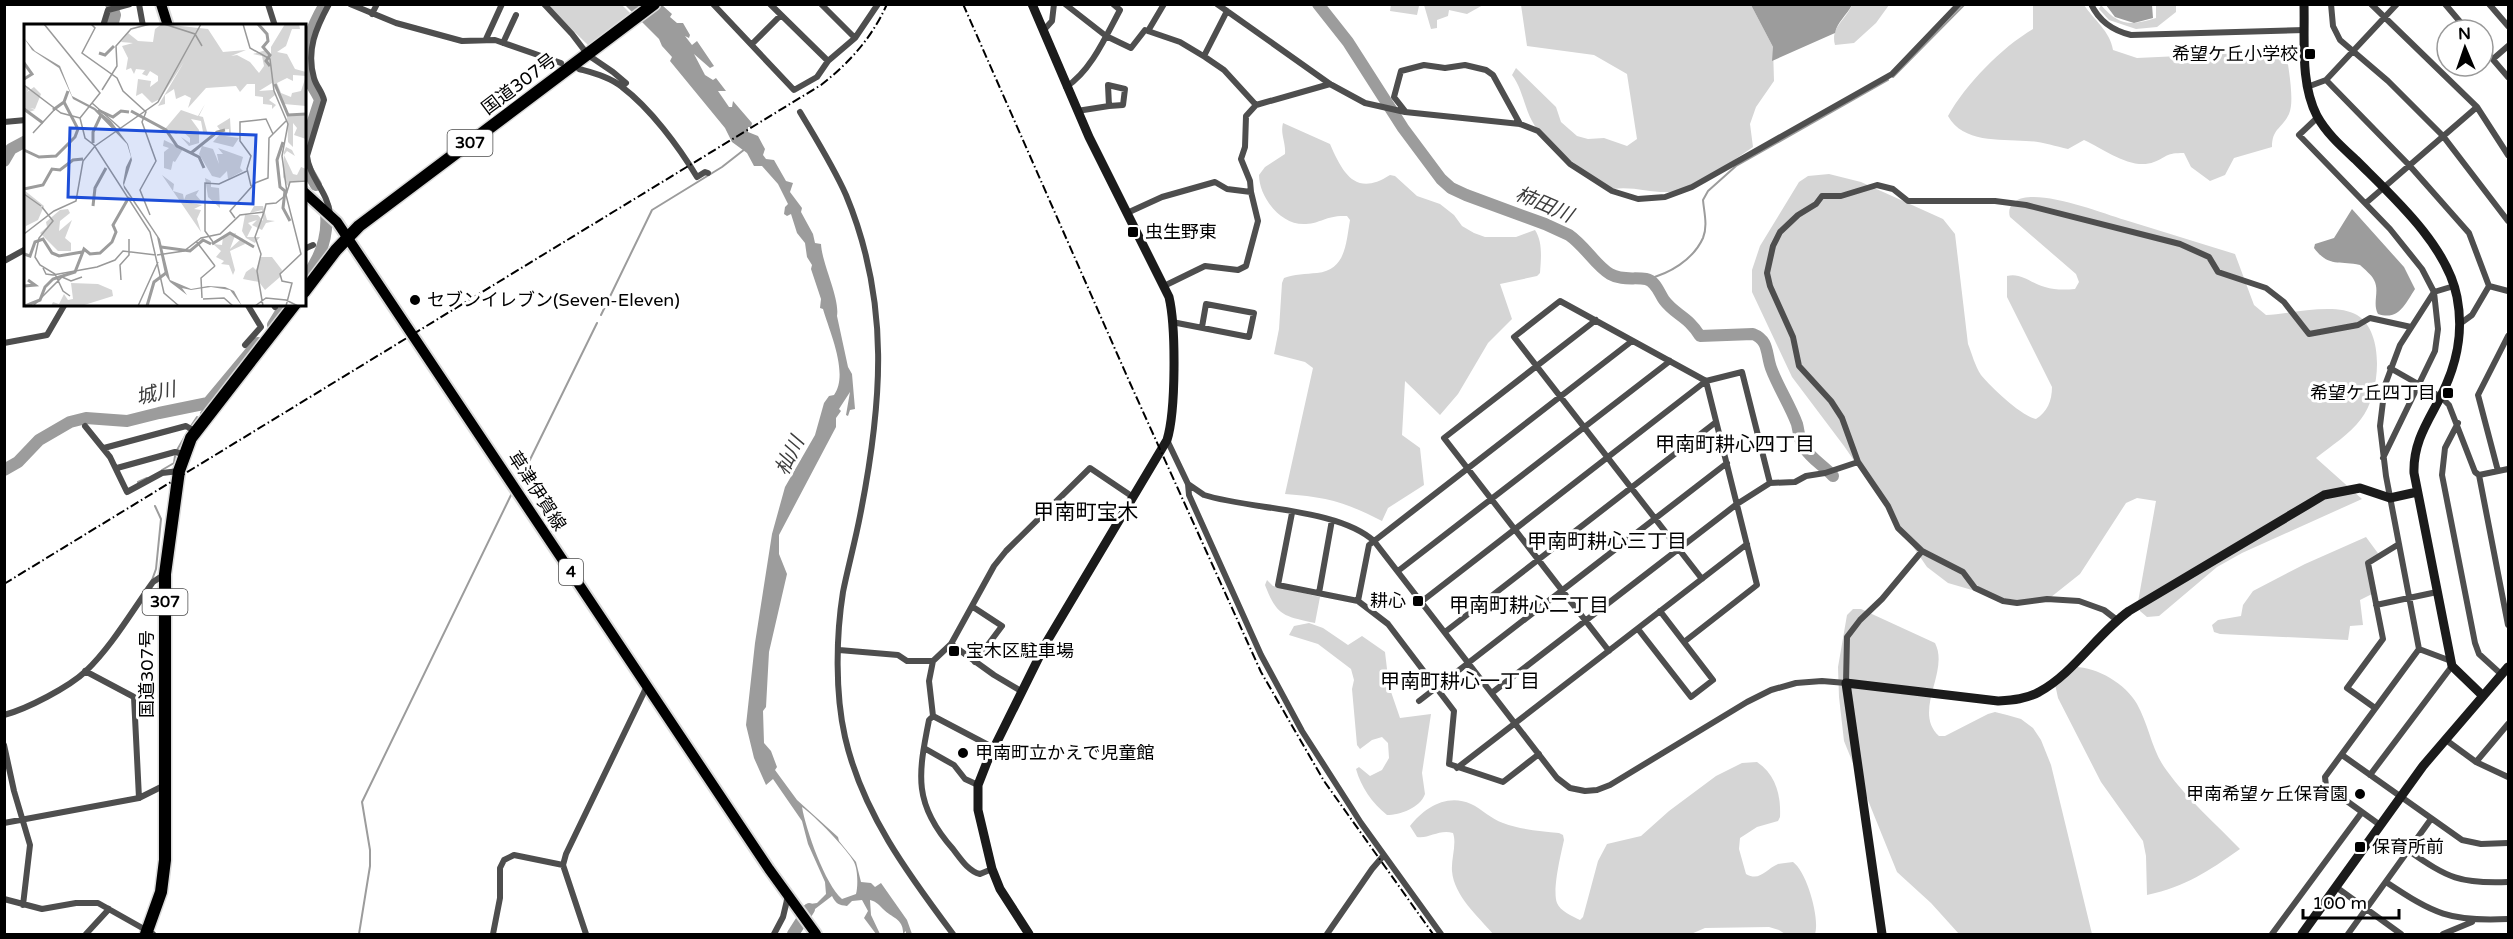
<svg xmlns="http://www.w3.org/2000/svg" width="2513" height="939" font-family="'Varela Round','Noto Sans JP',sans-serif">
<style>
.green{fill:#d5d5d5}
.water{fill:#9c9c9c;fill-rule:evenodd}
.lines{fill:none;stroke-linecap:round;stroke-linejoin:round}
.stream{stroke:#9c9c9c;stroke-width:2}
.river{stroke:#9c9c9c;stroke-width:12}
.primary-casing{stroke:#dbdbdb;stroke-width:14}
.highway-casing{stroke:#dbdbdb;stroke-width:15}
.street{stroke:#4e4e4e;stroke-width:6}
.secondary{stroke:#1b1b1b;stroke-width:9}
.primary{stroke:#000;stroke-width:10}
.highway{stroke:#000;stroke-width:12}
.rail{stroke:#000;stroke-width:2;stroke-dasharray:9 3 1.5 3;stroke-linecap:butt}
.poi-dot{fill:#000;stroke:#fff;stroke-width:2}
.labels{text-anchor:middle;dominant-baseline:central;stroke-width:6;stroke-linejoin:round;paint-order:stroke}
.shield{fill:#fff;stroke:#4c4c4c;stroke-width:1.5}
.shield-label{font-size:16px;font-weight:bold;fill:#000}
.poi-label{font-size:18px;fill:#000;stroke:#fff;text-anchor:start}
.street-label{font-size:18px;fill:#000;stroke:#fff}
.water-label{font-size:20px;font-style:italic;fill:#3d3d3d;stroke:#fff}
.neighbourhood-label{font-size:20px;fill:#000;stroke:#fff}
.quarter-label{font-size:21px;fill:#000;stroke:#fff}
.inset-river{fill:none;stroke:#9c9c9c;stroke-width:3}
.inset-road{fill:none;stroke:#999;stroke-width:1.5}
.view{fill:#1d4ed8;fill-opacity:0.15;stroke:#1d4ed8;stroke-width:3}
.inset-edge{fill:none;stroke:#000;stroke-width:3}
</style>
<rect width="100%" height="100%" fill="#fff"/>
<path class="green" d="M1391 4H1483V5L1467 14 1449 10 1448 16 1437 20V28L1431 29 1424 5 1419 6 1417 15 1390 11Z
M547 5H622L630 13 588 45Z
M1521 5H1751L1773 47 1774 81 1756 107 1750 124 1753 147C1733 160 1693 191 1670 192 1650 193 1633 186 1613 189 1589 173 1545 147 1532 121 1524 106 1522 88 1512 75L1516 68 1556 107 1561 122 1577 136 1588 139 1604 138 1627 146 1637 139 1627 74 1594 55 1527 46Z
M1852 5H1889L1876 23 1854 43 1835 45C1830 27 1846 20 1852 5Z
M2033 5H2084C2094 20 2110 31 2113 50L2137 58 2286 51C2288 66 2295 101 2289 114 2282 129 2272 128 2272 147L2234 158 2225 175 2210 181 2191 167 2184 153C2165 153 2169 156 2154 162 2132 171 2104 149 2084 140L2068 149C2054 146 2039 141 2026 141 1999 139 1963 143 1948 116 1966 84 2001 48 2033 29Z
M2101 5C2119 26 2131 26 2156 18V5H2176V12L2157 27 2136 29 2109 20 2099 9Z
M1283 123 1330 144C1343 174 1356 197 1390 175L1395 176 1417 196 1440 204 1454 215 1462 226 1474 233 1485 237H1516L1535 230C1543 242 1541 259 1540 273L1537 276 1500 284 1512 319 1488 343 1458 394 1440 415 1405 381 1402 435 1420 448 1424 485 1388 508 1382 521C1345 502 1327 497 1285 494L1313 368 1305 362 1274 354 1279 329 1282 283 1284 278C1294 274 1306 274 1317 273 1346 270 1346 243 1350 220L1347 216C1326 215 1322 223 1306 224 1281 226 1259 197 1259 175L1265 167 1285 154C1286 142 1280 134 1283 123Z
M1829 174 1861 182 1943 219 1955 234 1968 344C1972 354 1975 366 1981 375 1992 388 2020 415 2036 419 2047 412 2052 401 2052 387L2007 297V276C2021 272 2032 284 2045 287 2054 290 2065 290 2075 289L2079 282 2076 274 2010 217C2007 208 2013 200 2023 198 2048 192 2100 212 2125 220 2162 231 2198 243 2235 254L2254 305 2266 315C2291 314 2335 302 2357 315 2386 333 2380 395 2361 419 2350 434 2331 446 2316 458L2362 499 2242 553 2217 567 2159 616 2147 617 2140 611 2138 602 2156 501 2137 498 2126 503 2080 574 2046 601H2024L1996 597 1948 583 1927 567 1844 446 1792 377 1752 292V270L1760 246 1799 182 1808 176Z
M2366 537 2380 556 2368 563 2374 593 2360 600 2363 625 2350 626 2348 640 2220 634 2214 632 2212 625 2218 620 2241 616 2243 605 2253 591 2305 564Z
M1267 580 1273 586 1320 597 1315 623C1283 616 1277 616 1265 585Z
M1853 609H1861L1935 643C1950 672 1912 711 1939 736H1945L1988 714 1995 712 2007 715 2021 719 2033 728 2041 740 2051 765 2092 934H1959L1931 903 1897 872 1844 741 1839 697 1838 667 1847 615Z
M1309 623 1323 628 1348 645 1362 636 1385 652 1389 686 1400 718 1431 714 1422 773 1425 794C1420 808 1400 815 1387 815 1372 803 1361 787 1356 769L1359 767 1370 776 1382 770 1389 758 1388 743 1382 737 1372 740 1360 749 1357 745 1352 689 1354 680 1351 669 1318 644 1289 635 1294 626Z
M2075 667C2097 667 2126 684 2137 704 2149 725 2152 752 2167 771 2188 800 2216 824 2240 849 2207 872 2187 886 2147 895L2146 856 2143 841 2101 782 2058 698 2055 684Z
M1757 762C1776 775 1781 795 1780 817L1778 821 1757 827 1740 838 1739 849 1746 874C1760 882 1766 869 1778 864 1782 863 1788 863 1793 862 1807 872 1820 919 1815 934H1785L1779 930 1769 927 1705 928 1691 934H1493C1478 916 1454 896 1452 871 1451 859 1457 844 1453 833 1439 829 1429 839 1417 837L1410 826C1424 808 1447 793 1471 804 1482 809 1491 819 1503 823 1521 830 1541 831 1559 833L1563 835 1564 840C1561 854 1552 890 1557 903 1560 911 1572 916 1580 920L1583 917 1598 861 1607 844 1641 836 1669 811 1716 776 1742 763Z"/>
<path class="water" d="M625 5H662L672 14 670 17 677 23H683L690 35 689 38 685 36 692 45 697 41 714 66 710 68 694 54 705 75 713 80 716 78 726 91H718L729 107H732L733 101 752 123 751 127H748V132L758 136 765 149 763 155 766 159 774 160 786 181 793 183 790 192 802 208 801 212 813 234 815 243 821 244C822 264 840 298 837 316L848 367 852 374 855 409 850 410 848 416 846 415 850 392 839 409 841 411 836 418V427L779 535V554L787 574 769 652 766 707 763 711 764 743 771 751 777 767 775 770 797 800 838 837 839 841 856 862 861 882 871 883 875 887 881 883 907 920 912 934H906V931L903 934C904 919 892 918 883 909 878 904 877 902 870 900L871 915 880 934H876L864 918 868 911 862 900 852 901 847 906C839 905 836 904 832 896L815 909 810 910 801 925 800 920 810 904 817 903 826 894 825 882 808 844 802 821 773 779 766 785 754 758 746 725 755 643 772 534 785 487 815 435 824 403 829 396 834 395C849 374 830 333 823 309L820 308 821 299 811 269 812 265 807 257 805 243 797 233 791 214 787 216 784 214 785 207 788 204 778 184 762 166H754L747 153 732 142 725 128 670 61 672 57 662 46 659 39ZM802 807C814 815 848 850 854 862 858 870 858 887 856 894L842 899C825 884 806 830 802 807Z
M1751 5V4L1852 5C1847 15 1837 22 1835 33L1772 61 1773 47Z
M2106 5H2152L2153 18 2134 23 2115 17Z
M2352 209 2404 267 2415 289C2405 304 2399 321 2378 314 2372 303 2380 291 2374 280 2371 274 2365 270 2360 265 2339 260 2329 268 2314 248L2315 244 2334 238Z"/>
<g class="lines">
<path class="stream" d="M1893 77 1965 4
M1647 279C1669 274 1693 260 1703 238 1708 226 1704 212 1703 200L1708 191 1736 166 1888 80
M601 315 652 210 722 167 745 149
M201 413 208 403
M191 426 197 417
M177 450 188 431
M162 470 174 463 175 456
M520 480 597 323
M138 482 147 478
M152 580 156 569 161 519 155 506
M359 934 370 866V850L362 802 512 493"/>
<path class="river" d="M111 4 115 15 112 26
M1318 4 1348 42 1403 128 1441 179 1451 188 1466 195 1545 224 1569 235C1585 246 1596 266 1610 274 1622 281 1634 277 1646 279 1656 281 1659 293 1664 300 1675 315 1688 316 1700 336L1753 334C1769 340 1766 354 1771 368 1778 387 1790 405 1797 424 1799 432 1799 439 1803 446 1811 459 1823 465 1833 476
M304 149 320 100C317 92 311 86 309 78 302 50 311 28 325 4
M4 161 11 149 26 141
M304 164 316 185
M304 280C321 258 330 233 325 206
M273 325 286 304
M4 470 18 462 39 440 70 422 86 418 127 421 159 413 208 403 258 343
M793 934 809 909"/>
<g class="primary-casing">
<path id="primary" d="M161 4 168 26
M304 192 337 222 769 869 816 934"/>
</g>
<g class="highway-casing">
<path id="highway" d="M304 292 336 250 359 226 654 4
M146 934 161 892 165 860V574L179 471 191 438 295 304"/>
</g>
<path class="street" d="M139 4 143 26
M268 4 275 26
M329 4C316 28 306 50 314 78 316 86 322 91 324 100L307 156C309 177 328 192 330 214
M350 4 396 23 462 41 495 40 561 63
M544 4 572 34 588 55 613 72 626 83 622 87
M713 4 794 90 817 77 828 61 855 38 878 4
M770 4 828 61
M821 4 855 38
M1065 4 1106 36 1131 48 1145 30 1180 42 1205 57 1224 70 1256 105
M1217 4 1330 84 1365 103 1405 112 1520 124 1538 131 1570 164 1612 191 1638 199 1665 197 1692 187 1892 74 1959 4
M2091 4C2099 21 2114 31 2131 35L2305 30
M2331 4 2333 26 2340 40 2388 81 2443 136 2508 221
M2371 4 2477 107 2508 155
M2445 4 2467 30
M2489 4 2508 26
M372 14 377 4
M103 26 108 10 130 4
M1043 31 1052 21 1054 4
M1148 31 1164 4
M486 39 502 4
M503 43 516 15
M752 44 781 15
M2483 48 2508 77
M1204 56 1227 11
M2493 59 2508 46
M579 69C593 73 610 77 622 87 650 108 679 147 697 177L705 172 708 173
M2326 80 2409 165 2469 233 2489 286 2472 315 2461 323
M1066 87C1091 71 1106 36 1120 10L1113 4
M2307 87 2326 80 2397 4
M1077 111 1109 106 1108 85 1125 89 1123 105 1109 106
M1405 111 1394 97 1401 71 1424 65 1445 68 1465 65 1486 70 1493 75 1520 124
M800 112C816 139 833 166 846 195 891 303 882 405 860 516 855 542 848 567 843 592 836 636 835 693 845 737 862 812 908 874 953 934
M2318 117 2299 135 2390 229 2422 269 2434 292 2438 329 2435 351 2383 458
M4 122 26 120
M2367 202 2477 107
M1127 213 1162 197 1215 182 1227 189 1251 192
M304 249 313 245
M4 261 26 249
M1164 286 1205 266 1238 270 1246 266 1258 221 1251 192 1250 181 1241 159 1245 147 1246 116 1256 105 1330 84
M2489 286 2508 291
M273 304 275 307
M1596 320 1444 438 1609 651
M1172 322 1249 337 1254 313 1206 304 1202 327
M4 343 47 335 65 304
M245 345 261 327 247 304
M2390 368 2441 397 2449 405 2475 472 2479 475 2508 625
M2458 423 2445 448 2442 475 2475 643 2479 654 2502 675
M85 426 110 457 127 492 162 473 179 471
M1167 440 1188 484 1204 495C1252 510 1337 508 1374 541L1557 778 1570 788 1585 791 1597 790 1610 785 1747 702 1771 690 1796 683 1822 681 1846 683 1847 637 1860 620 1882 599 1922 551
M104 448 186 426 196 432
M117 468 175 452 184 454
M2498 471 2478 395 2508 336
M2479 475 2508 469
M1770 483 1795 482 1806 476 1825 473 1858 462
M1188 484 1189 495 1261 655 1302 731 1361 823 1441 934
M1292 513 1278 585 1358 601 1388 624 1454 711 1449 764 1503 782 1539 754
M1398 571 1670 361
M1319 593 1332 520
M1358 601 1369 545 1632 341
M1421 602 1706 381 1742 372 1770 483 1737 504 1493 692
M2376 605 2437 592
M973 607 1002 626 975 662
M2117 620 2104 610 2079 601 2047 599 2017 603 2003 601 1975 588 1963 572 1922 551 1898 528 1888 506 1858 462 1842 418 1831 401 1799 366 1793 337 1770 286 1767 273 1773 246 1780 232 1798 215 1816 204 1822 196H1841L1877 185 1893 189 1908 201H1995L2026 205 2180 244 2209 257 2218 272 2266 288 2284 302 2309 334 2358 325 2370 318 2411 327
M1638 629 1691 697 1713 680 1660 611
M1445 632 1716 422
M1684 642 1757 585 1706 381 1560 301 1514 337 1702 579
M951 644 994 675 1021 691
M2419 649 2451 661
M839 650 898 655 907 661H933
M85 671 134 697 139 798
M1419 701 1727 463
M2375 708 2347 688 2383 639 2368 563 2399 544
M4 715C27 709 69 687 86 671 112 646 132 611 153 582L165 574
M933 716 994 748
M2446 740 2476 762 2508 777
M4 745 14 791 30 845 23 905
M924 748 954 765 965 779 978 785
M2342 755 2462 840 2481 844 2508 843
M2476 762 2508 724
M1457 768 1747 544
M2370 775 2452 666
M4 823 139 798 165 785
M2380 825 2326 786 2325 777 2419 649 2386 476 2380 426 2385 385 2400 345 2434 292 2454 286
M2409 851C2448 878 2460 884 2508 882
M992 869 980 874C968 871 960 858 953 849 913 804 918 775 929 720L933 716 929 681 933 661 951 644 994 566 1006 551 1090 468 1133 497
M2386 882C2434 914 2450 922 2508 919
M2336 887 2401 934
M4 899 42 909 76 903H98L153 934
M86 934 109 909
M493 934 500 898V868L504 860 514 855 563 865
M586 934 563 865 566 854 647 686
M774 934 783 917 788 896
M1327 934 1372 869 1384 855
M2272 934 2362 812
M2348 934 2431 819
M2443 934 2472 922"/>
<path class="secondary" d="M2304 4C2305 41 2300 83 2317 116 2327 134 2342 147 2356 160 2393 197 2447 245 2457 297 2464 333 2457 365 2440 398 2427 423 2413 443 2414 473L2452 666 2483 696
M1029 934 1000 889 992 869 978 810V785L987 762 1046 643 1167 440C1176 411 1176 327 1169 297L1089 137 1032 4
M1882 934 1846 683 1998 701C2012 700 2027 699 2039 692 2073 674 2097 634 2129 611L2324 495 2360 488 2390 498 2417 492
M2302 934 2423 766 2508 667"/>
<use href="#primary" class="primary"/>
<use href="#highway" class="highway"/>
<path class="rail" d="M963 4 1130 383 1261 672 1324 781 1433 934
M4 584 821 85C849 63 872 38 887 4"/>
</g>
<g class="poi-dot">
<rect x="2304" y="48" width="12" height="12" rx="3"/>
<rect x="1127" y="226" width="12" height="12" rx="3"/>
<circle cx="415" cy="300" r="6"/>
<rect x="2442" y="387" width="12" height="12" rx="3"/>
<rect x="1412" y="595" width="12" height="12" rx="3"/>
<rect x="948" y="645" width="12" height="12" rx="3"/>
<circle cx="963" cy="753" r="6"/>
<circle cx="2360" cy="794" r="6"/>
<rect x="2354" y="841" width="12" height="12" rx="3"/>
</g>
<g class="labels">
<g class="shield">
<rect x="447.5" y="130" width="45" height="26" rx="4.5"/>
<rect x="559" y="559" width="24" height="26" rx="4.5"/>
<rect x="142.5" y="589" width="45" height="26" rx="4.5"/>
</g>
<g class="shield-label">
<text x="470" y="143">307</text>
<text x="571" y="572">4</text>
<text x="165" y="602">307</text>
</g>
<g class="poi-label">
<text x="2298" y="54" text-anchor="end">希望ケ丘小学校</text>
<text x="1145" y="232">虫生野東</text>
<text x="427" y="300">セブンイレブン(Seven-Eleven)</text>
<text x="2436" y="393" text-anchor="end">希望ケ丘四丁目</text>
<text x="1406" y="601" text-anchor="end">耕心</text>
<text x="966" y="651">宝木区駐車場</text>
<text x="975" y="753">甲南町立かえで児童館</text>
<text x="2348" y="794" text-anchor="end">甲南希望ヶ丘保育園</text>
<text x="2372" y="847">保育所前</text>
</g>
<g class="street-label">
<text transform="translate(519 84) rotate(-37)">国道307号</text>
<text transform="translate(537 491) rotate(57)">草津伊賀線</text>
<text transform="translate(147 674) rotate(-90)">国道307号</text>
</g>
<g class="water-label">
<text transform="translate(1544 205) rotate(23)">柿田川</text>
<text transform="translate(156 394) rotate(-13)">城川</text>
<text transform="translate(790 456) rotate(-64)">杣川</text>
</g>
<g class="neighbourhood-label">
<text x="1735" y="445">甲南町耕心四丁目</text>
<text x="1607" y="542">甲南町耕心三丁目</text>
<text x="1529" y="606">甲南町耕心二丁目</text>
<text x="1460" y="682">甲南町耕心一丁目</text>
</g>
<g class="quarter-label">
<text x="1086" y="512">甲南町宝木</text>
</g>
</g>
<g transform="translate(24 24)">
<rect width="282" height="282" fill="#fff"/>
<path d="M138 0 184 5 199 28 222 26 207 32 213 31 226 38 235 49 240 42 238 32 229 30 242 26 247 32V23L261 0H275L276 5H268L262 22 253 28 263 30 271 45 282 48V52L269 51V57L263 54 253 59 257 69 267 73 268 69 277 67 281 55 282 82 260 80 248 59 235 67 249 66 251 71 245 76 252 81 248 85V81L239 80V73L231 72V60H223L216 68 212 62 182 64 164 84 167 74 161 71 152 75 150 65 141 71V80L134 82 160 38 136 75 128 79 118 69 112 72 114 55 127 57 126 63 134 57V52L126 47 123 52 118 50 121 46 112 45 110 50 107 44 102 46 104 34 98 22 109 19 97 18 104 9 114 17 129 18 131 5ZM0 61 6 64 3 68 10 63 17 70 11 85 6 84 11 86 5 88 7 92 0 87ZM181 80 175 92 179 93 184 111 179 108 177 97 167 95 175 106V119L165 122 157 113 166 119V114L158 107 152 110 141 105 157 86 174 92ZM263 91H282V115L270 111 273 104 269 99V123L264 118ZM206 94 207 111 205 112H201L215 114 209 123 189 118 196 110 205 111V105L196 106 193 102ZM140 116 159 125 151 138 149 137 147 146 140 144V128L145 124 139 122ZM178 122 189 125 195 140 193 130H199L194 124 219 133 216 144 219 147 204 155 203 147 196 154 188 152 175 130ZM262 123 268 126 271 132 263 127 260 131 269 150 273 151 277 143 282 145V156L266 158 265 164 259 153 260 128ZM138 151 150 160 149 167 159 170 160 176 162 171 175 166 172 171 178 178 167 179 178 181 170 185 177 186 173 195 177 208ZM181 154 187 157V163L195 164 196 184 184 173ZM0 166 20 182 14 196 2 202 0 215ZM230 182H239L243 196 251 197 242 199 238 206 228 201 233 196 224 199 228 203 223 213H236L231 219 222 214 218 207 221 191H234L239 197 238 186 226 189ZM44 185 46 189 36 197 35 207 48 196 41 214 47 219V227H34L16 209 23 203 22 198 36 186ZM212 209 206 225 218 214 221 220 206 227 211 246 209 251 205 241 197 240 200 237 192 233 197 227 189 220 198 221 199 213ZM237 233H248L258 246 256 253 241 266 235 258 219 255 222 248 229 243 232 246ZM47 259 74 260 88 266 89 272 57 282H27L29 278 35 280 40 270 44 276 49 275Z" fill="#d5d5d5"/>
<path d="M0 14 11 27 36 42 48 72 71 84 87 97 104 120 108 136 100 161 136 215 146 256 167 265 184 262 201 263 210 267 218 282 206 266 187 263 167 266 158 264 163 271 161 278 163 271 146 258 141 250 133 213 100 164 99 159 102 143 107 133 103 120 70 86 49 75 35 44 8 26Z" fill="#9c9c9c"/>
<path class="inset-river" d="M234 0 243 10 244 17 239 23 246 31 242 37 246 42M75 29 81 31 90 22M0 39 8 50 0 55M251 60 264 91 282 90M0 85 19 99M29 86 40 78 44 67M74 86 89 93 97 87 105 88M107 87 142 106 153 122 175 133 180 144M259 118 253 136 256 163 261 167 259 184 266 197M69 119V108L77 91M0 126 15 133 32 132 51 113 54 105 40 78M167 129 193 108 201 106M0 165 19 161 28 145 36 146 49 136 59 135M69 182 71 164 82 144M188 220 206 209 230 223M137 223 166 227 179 216 187 220M0 230 6 232 11 218 19 215 28 229 35 232 58 228M0 262 11 261 4 256M1 282 16 276 21 263 29 255 51 248 60 225 66 230 76 229 88 218 92 208 89 201 105 173M123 282 130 258 142 249"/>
<path class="inset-road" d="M20 0 76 69 56 94M67 0 71 4 58 29 93 54 99 67 122 88 118 98 132 137 116 166 126 191M140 0 171 10 178 22M219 0 226 24 246 35 250 67 264 100 258 132 263 169M0 61 37 89 56 94M78 66 93 42 92 22 107 5 126 0M68 79 96 104M56 94 61 114 70 121 126 208 140 269 155 282M9 109 31 85M227 162 223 145 227 132 216 117V98L242 95 249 110M0 170 17 182M18 183 29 197 15 214 11 233 16 241 31 250 39 267 46 272M211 194 206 187 231 159 244 154 245 114 262 97M0 210 30 187 52 177 59 137 71 122 134 78 177 0M172 217 191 242M189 218 181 207V159L195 160 223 147M133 231 160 227 177 214 196 210 216 191 240 188 242 180 252 179 262 171M19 244 22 250 29 251 73 243 91 236 99 227 132 231M97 256 96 241 105 231V215M178 274 177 254 191 242M179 275 200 274 209 282M9 282 38 253 47 257 58 253M114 282 134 238M231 282 242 274 262 276 274 282M239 282 233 247 237 230 231 213 240 188M262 282 268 259 258 257 256 250 277 230 262 171 266 158 282 157"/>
<path class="view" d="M46 104 232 111 229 180 44 173Z"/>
<rect width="282" height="282" class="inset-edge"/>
</g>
<rect width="2513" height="939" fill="none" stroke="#000000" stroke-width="12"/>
<g transform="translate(2465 48) rotate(358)"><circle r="28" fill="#ffffff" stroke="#999999" stroke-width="1.5"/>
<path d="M0-4.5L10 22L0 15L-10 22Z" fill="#000000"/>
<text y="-9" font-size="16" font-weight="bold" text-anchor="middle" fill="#000000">N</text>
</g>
<path d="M2303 909v9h96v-9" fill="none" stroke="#000000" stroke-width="3"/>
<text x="2312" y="909" font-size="18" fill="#000000" stroke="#ffffff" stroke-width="4.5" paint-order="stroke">100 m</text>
</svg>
